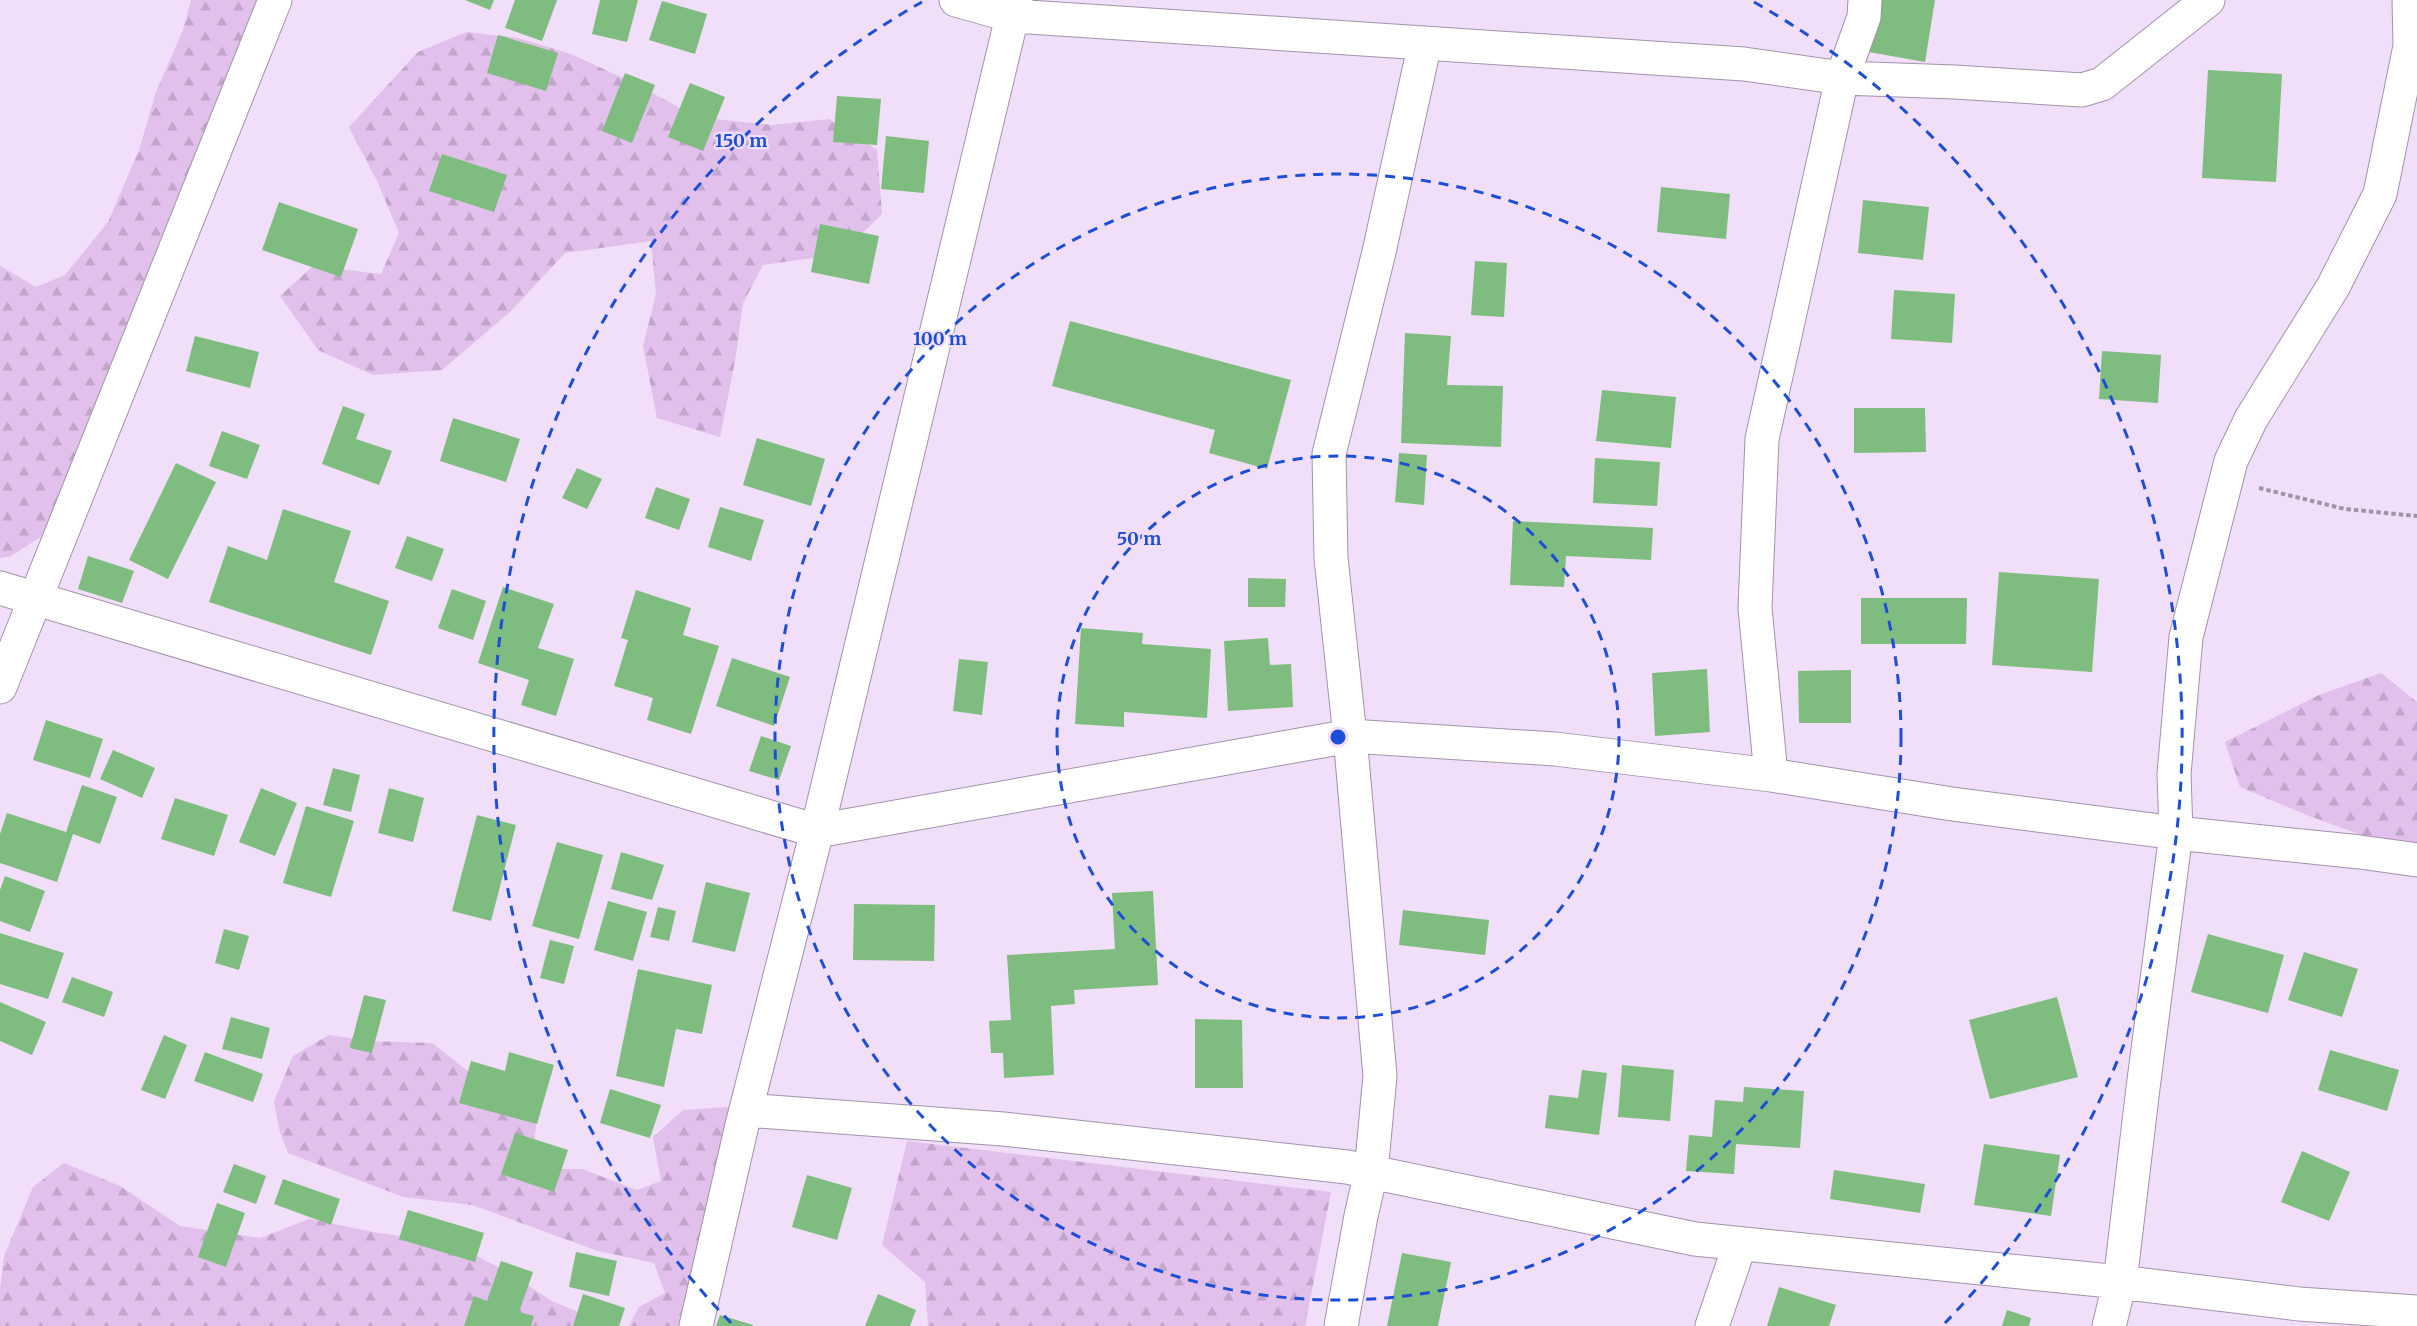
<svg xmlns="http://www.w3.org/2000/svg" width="2417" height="1326" font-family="Merriweather,serif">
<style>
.forest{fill:url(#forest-firs)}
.building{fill:#7ebd7f}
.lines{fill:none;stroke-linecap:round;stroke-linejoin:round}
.minor-casing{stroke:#a492aa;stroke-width:35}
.path{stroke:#a193a6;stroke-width:4;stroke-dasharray:4.5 3;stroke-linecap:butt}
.minor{stroke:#fff;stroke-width:33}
.ring{fill:none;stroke:#1d4ed8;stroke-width:3;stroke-dasharray:10 8}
.centre{fill:#1d4ed8;stroke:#f1def8;stroke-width:3}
.ring-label{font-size:18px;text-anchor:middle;font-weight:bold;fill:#1d4ed8;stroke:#f1def8;stroke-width:4.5;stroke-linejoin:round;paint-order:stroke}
</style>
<defs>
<pattern id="forest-firs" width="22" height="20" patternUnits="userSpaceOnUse" patternTransform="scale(1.5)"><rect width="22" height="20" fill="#e1c0eb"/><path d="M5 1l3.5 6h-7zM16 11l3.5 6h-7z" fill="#c1a5ca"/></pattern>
</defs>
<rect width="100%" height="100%" fill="#f1def8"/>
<path class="forest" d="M191 0H276L50 531 11 556 0 558V266L36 287 65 275 108 222 139 150 156 92 183 30Z
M466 32 518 38 571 54 640 86 696 117 772 125 829 119 877 150 882 214 841 254 763 265 743 303 735 361 720 437 657 418 643 346 656 294 651 241 565 253 510 312 442 370 373 375 318 350 280 296 313 266 381 274 399 233 378 183 349 127 418 52Z
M2381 673 2417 702V855L2309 816 2240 787 2225 742 2319 695Z
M329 1035 371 1041 432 1043 478 1079 533 1095 536 1127 533 1154 554 1169H582L637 1190 661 1181 653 1137 683 1110 727 1107 751 1128 736 1207 735 1233 711 1298 707 1326H629L639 1307 665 1293 654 1263 598 1251 472 1205 403 1197 288 1153 279 1129 274 1101 293 1056Z
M907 1141 1331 1192 1305 1326H928L925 1282 882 1245Z
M64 1163 120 1186 180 1226 260 1238 309 1219 373 1232 453 1244 504 1270 552 1301 611 1326H0V1290L4 1256 33 1187Z"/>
<path class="building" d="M465 0H494L490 10Z
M515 0H557L542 41 505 28Z
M600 0H638L627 42 592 34Z
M1878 0H1935L1925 62 1869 52Z
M662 1 707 14 695 54 649 40Z
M498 35 558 53 546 91 487 73Z
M2208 70 2282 74 2276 182 2202 178Z
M625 73 655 85 632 143 602 131Z
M690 83 725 97 703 151 668 137Z
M837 96 881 99 877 145 833 142Z
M886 136 929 141 924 193 881 189Z
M442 154 507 175 494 212 429 191Z
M1661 187 1730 194 1726 239 1657 232Z
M1863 200 1929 207 1923 260 1858 253Z
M279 202 358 229 341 277 262 250Z
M820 224 879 236 869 284 811 272Z
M1475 261 1507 263 1504 317 1471 315Z
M1894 290 1955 294 1952 343 1891 339Z
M1070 321 1291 380 1267 469 1209 453 1215 430 1052 386Z
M1405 333 1451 336 1447 385 1503 386 1501 447 1401 443Z
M195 336 259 352 250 388 186 371Z
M2102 351 2161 355 2158 403 2099 399Z
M1602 390 1676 397 1671 448 1596 441Z
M343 406 365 414 356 439 392 451 379 485 322 464Z
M1854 408H1925L1926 452 1854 453Z
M453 418 520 439 506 482 440 461Z
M222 431 260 445 247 479 209 466Z
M757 438 825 459 811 506 743 485Z
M1399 453 1427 455 1424 505 1395 502Z
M1595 458 1660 462 1657 506 1593 503Z
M176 463 216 482 168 579 129 560Z
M577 468 602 479 587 509 562 498Z
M656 487 690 499 679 530 645 518Z
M720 507 764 520 751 561 708 547Z
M283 509 351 531 334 582 389 601 371 655 209 602 228 546 267 560Z
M1513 521 1653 528 1651 560 1566 556 1564 587 1510 585Z
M407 536 444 549 432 581 395 568Z
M88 556 134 571 122 603 78 589Z
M1999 572 2099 579 2092 672 1992 665Z
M1248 578 1286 579 1285 607H1248Z
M503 587 554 604 538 648 574 659 556 716 521 705 529 680 478 663Z
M452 589 486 601 473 640 438 628Z
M636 590 691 608 683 635 719 646 691 734 647 720 653 698 614 686 628 640 621 638Z
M1861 598H1967L1966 644H1861Z
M1081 628 1143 633 1142 644 1211 649 1207 718 1124 712V727L1075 724Z
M1268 638 1270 665 1291 664 1293 707 1228 711 1224 641Z
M732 658 790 677 774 726 716 706Z
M959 659 988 662 982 715 953 711Z
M1707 669 1710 732 1655 736 1652 673Z
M1851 670V723H1799L1798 671Z
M46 720 103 739 90 778 33 760Z
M761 736 791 746 779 780 749 771Z
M113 750 155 768 142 798 100 779Z
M333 768 360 775 351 812 323 805Z
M82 785 117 797 100 844 73 834 57 882 0 863V834L7 813 66 832Z
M261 788 297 803 275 856 239 842Z
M389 788 424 798 413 842 378 833Z
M175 798 228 815 214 856 161 839Z
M306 806 354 821 331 897 283 883Z
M477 815 516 825 491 921 452 911Z
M557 842 603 855 579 939 532 926Z
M621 852 664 865 652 900 611 889Z
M5 876 45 891 30 932 0 921V890Z
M706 882 750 893 735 952 692 942Z
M1153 891 1158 985 1074 990 1075 1004 1051 1006 1054 1075 1004 1078 1003 1053H991L989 1021 1011 1020 1007 955 1115 949 1112 893Z
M608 901 647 912 633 961 594 950Z
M854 904 935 905 934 961 853 960Z
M658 907 676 911 669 941 650 937Z
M1403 910 1489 920 1485 955 1399 945Z
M224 929 249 936 239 970 215 963Z
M0 933 64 953 48 999 0 984Z
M2208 934 2284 955 2268 1013 2191 992Z
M550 940 574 946 564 984 540 978Z
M2304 952 2358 969 2342 1017 2288 1000Z
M638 969 712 985 702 1034 676 1029 664 1087 616 1076Z
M72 977 113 992 104 1017 62 1002Z
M364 995 386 1000 372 1053 350 1048Z
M2057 997 2078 1077 1990 1099 1969 1020Z
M0 1002 46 1022 32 1055 0 1041Z
M231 1017 270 1028 262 1059 222 1049Z
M1195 1019 1242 1020 1243 1088H1195Z
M164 1035 187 1045 165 1099 141 1090Z
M2330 1050 2399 1070 2387 1111 2318 1090Z
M205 1052 263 1074 253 1102 194 1081Z
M509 1052 554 1065 537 1124 459 1103 471 1061 505 1071Z
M1622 1065 1674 1070 1670 1121 1618 1117Z
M1582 1070 1607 1073 1599 1135 1545 1128 1549 1095 1578 1098Z
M1744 1087 1804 1091 1800 1148 1736 1144 1734 1174 1686 1171 1689 1135 1712 1137 1715 1100 1743 1102Z
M610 1089 661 1105 650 1138 600 1123Z
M515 1133 568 1150 554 1192 501 1174Z
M1984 1144 2060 1155 2051 1216 1974 1205Z
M2302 1151 2350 1172 2329 1221 2281 1202Z
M234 1164 266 1176 256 1204 223 1192Z
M1834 1170 1925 1184 1920 1213 1830 1199Z
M807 1175 852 1188 837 1240 792 1227Z
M283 1179 340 1199 331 1225 274 1204Z
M217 1203 245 1213 226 1267 198 1257Z
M408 1210 484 1233 475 1262 399 1239Z
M576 1252 617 1261 609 1296 569 1287Z
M1402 1253 1451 1262 1438 1326H1387Z
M501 1261 533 1272 519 1312 534 1316 531 1326H464L474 1296 487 1301Z
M1779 1287 1836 1305 1829 1326H1767Z
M583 1294 625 1308 619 1326H573Z
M878 1294 916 1310 910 1326H865Z
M2007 1310 2031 1318 2029 1326H2002Z
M720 1315 753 1325V1326H716Z"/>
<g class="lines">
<g class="minor-casing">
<path id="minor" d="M956 0 1013 16 1744 64 1842 78 1955 82 2082 90 2102 84 2208 0
M0 588 817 831 1350 736 1555 749 1771 775 1952 804 2176 833 2360 852 2417 860
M0 687 275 0
M1771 775 1755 608 1762 439 1842 78 1864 17 1865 0
M746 1110 1003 1129 1347 1167 1695 1239 2120 1282 2299 1304 2417 1312
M696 1326 742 1125 817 831 1016 0
M1341 1326 1361 1216 1371 1172 1380 1076 1350 736 1331 558 1329 454 1379 252 1425 43
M1712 1326 1740 1244
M2109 1326 2120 1282 2143 1088 2176 833 2174 774 2186 637 2231 461 2251 419 2333 287 2380 194 2410 46 2409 0"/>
</g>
<path class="path" d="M2259 488 2345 509 2417 516"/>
<use href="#minor" class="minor"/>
</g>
<g class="ring">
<circle cx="1338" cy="737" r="281"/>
<circle cx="1338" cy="737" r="563"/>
<path d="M731 1323A844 844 0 0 1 922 2M1754 2A844 844 0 0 1 1945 1323"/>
</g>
<circle cx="1338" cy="737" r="9" class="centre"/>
<g class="ring-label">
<text x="741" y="147">150 m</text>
<text x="940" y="345">100 m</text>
<text x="1139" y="545">50 m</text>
</g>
</svg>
